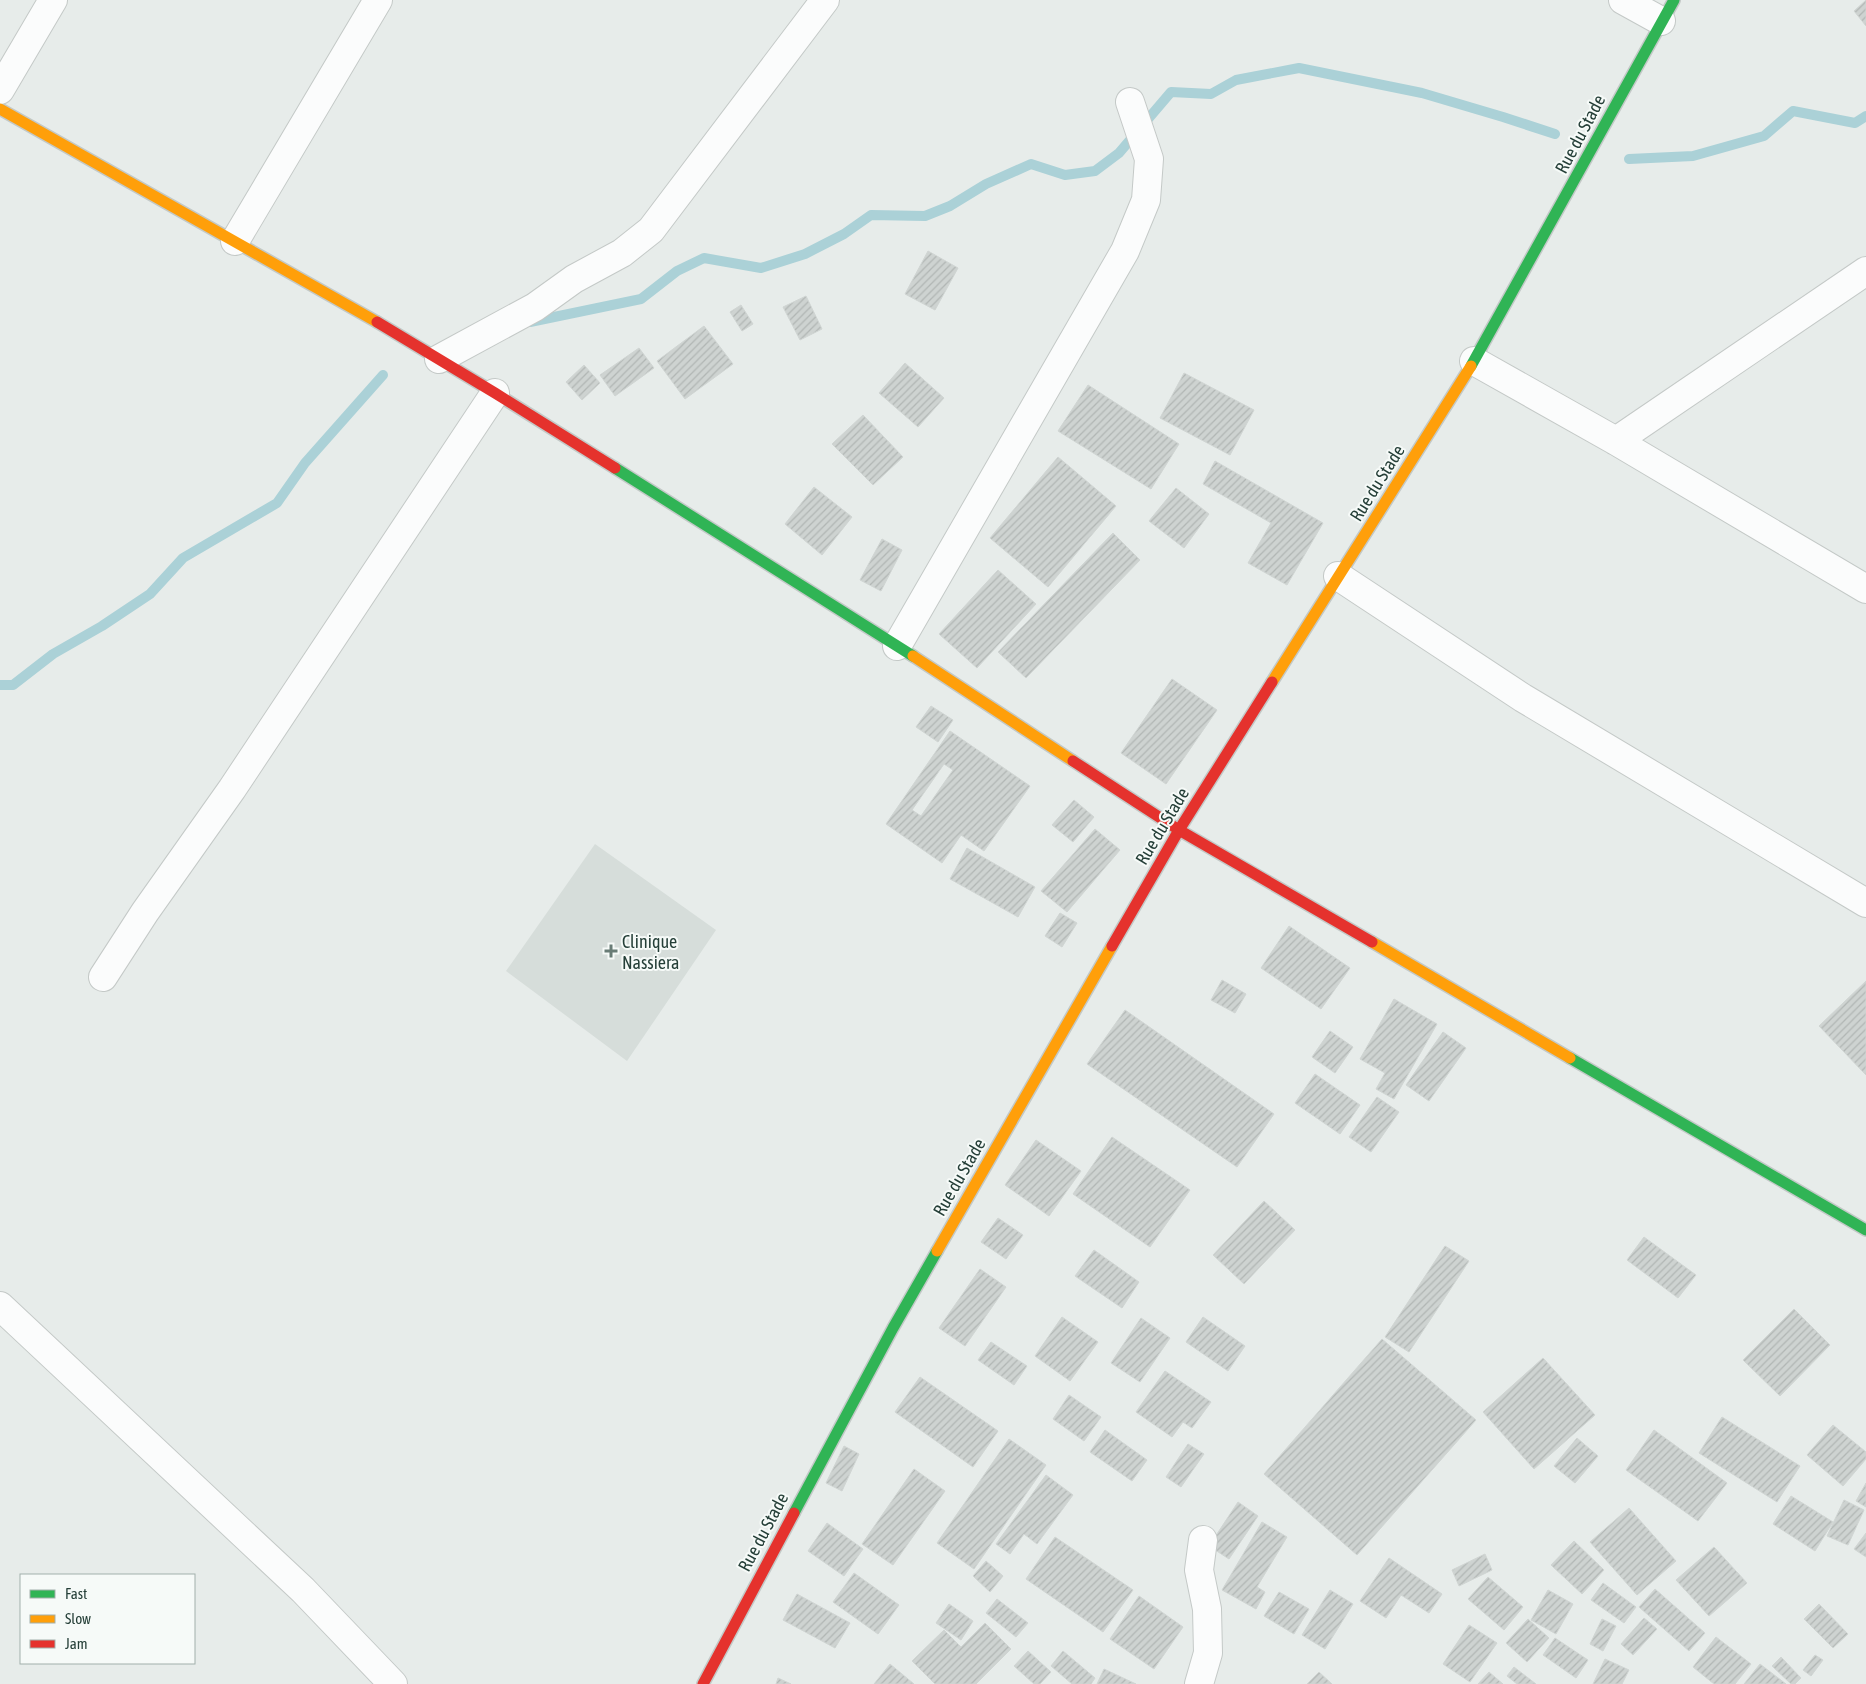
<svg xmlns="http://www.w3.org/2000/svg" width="1866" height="1684" font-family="'Asap Condensed',sans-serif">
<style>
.built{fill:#d6ddda}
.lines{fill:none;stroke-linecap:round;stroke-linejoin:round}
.stream{stroke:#abd1d7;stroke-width:10}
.building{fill:url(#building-hatch);stroke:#d0d5d3;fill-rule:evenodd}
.street-casing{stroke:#c4c9c7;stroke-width:30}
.fast-casing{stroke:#c3c9c7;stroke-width:14}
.slow-casing{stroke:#c3c9c7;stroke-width:14}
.jam-casing{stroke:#c3c9c7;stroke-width:14}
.street{stroke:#fbfcfc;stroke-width:28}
.fast{stroke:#30b455;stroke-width:11}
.slow{stroke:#ff9f0a;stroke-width:11}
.jam{stroke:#e5322d;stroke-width:11}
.poi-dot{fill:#697c76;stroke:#f6faf8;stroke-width:2}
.labels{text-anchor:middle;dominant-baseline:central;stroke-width:4;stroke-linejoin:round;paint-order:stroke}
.street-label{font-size:18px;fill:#253f38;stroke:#f6faf8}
.poi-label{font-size:18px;fill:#253f38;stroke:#f6faf8;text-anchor:start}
</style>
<defs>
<pattern id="building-hatch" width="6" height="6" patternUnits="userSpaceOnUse" patternTransform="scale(1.25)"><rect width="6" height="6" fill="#ced3d1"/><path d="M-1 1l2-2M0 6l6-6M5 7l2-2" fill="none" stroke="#b1b6b4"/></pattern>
</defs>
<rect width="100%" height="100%" fill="#e7ecea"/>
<path class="built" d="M595 844 716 930 627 1061 506 971Z"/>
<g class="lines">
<path class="stream" d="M1629 159 1693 156 1764 136 1793 111 1855 123 1866 116
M530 322 641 299 677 271 704 258 761 268 805 254 844 234 871 215 925 216 950 206 986 184 1031 164 1065 175 1095 171 1119 153 1171 92 1211 94 1236 80 1299 68 1422 93 1503 117 1555 134
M0 685H13L53 654 102 626 150 594 183 558 277 503 305 463 383 375"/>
</g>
<path class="building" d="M1866 0V26L1854 11Z
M928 251 958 268 935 310 905 294Z
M806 296 822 329 800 340 783 307Z
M741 305 753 324 742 331 730 312Z
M704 326 733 364 685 399 657 361Z
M639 348 654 368 615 396 600 375Z
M905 363 944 398 918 427 879 393Z
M584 365 600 383 582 400 566 382Z
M1184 373 1254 410 1230 455 1160 418Z
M1088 385 1179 444 1151 489 1058 431Z
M863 415 903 457 873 485 832 444Z
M1058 457 1116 506 1048 587 990 538Z
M1215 461 1323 523 1287 585 1248 563 1271 523 1203 484Z
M814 487 852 517 822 555 785 524Z
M1176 488 1209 514 1184 548 1149 521Z
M1113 533 1140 560 1026 678 998 652Z
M882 539 902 550 881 591 860 580Z
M998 570 1036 604 977 668 939 634Z
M1172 679 1217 710 1166 784 1121 753Z
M931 706 953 720 938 742 916 727Z
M950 731 1030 786 984 851 961 835 942 863 886 824ZM944 764 953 770 921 816 912 810Z
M1074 800 1094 817 1073 842 1052 825Z
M1095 829 1120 850 1067 912 1041 891Z
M967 848 1035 887 1018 917 950 879Z
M1060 913 1077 923 1062 947 1045 936Z
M1289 926 1350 968 1321 1009 1261 968Z
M1222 980 1246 994 1235 1013 1211 1000Z
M1866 981V1075L1819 1026Z
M1394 999 1437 1024 1394 1099 1376 1089 1385 1073 1360 1059Z
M1125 1010 1274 1114 1237 1167 1087 1064Z
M1330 1031 1353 1047 1335 1073 1312 1057Z
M1443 1032 1466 1048 1429 1101 1406 1085Z
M1315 1074 1360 1105 1340 1134 1295 1103Z
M1377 1097 1399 1112 1371 1152 1349 1137Z
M1112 1137 1190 1190 1150 1247 1073 1194Z
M1036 1140 1081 1171 1049 1216 1005 1185Z
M1264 1201 1295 1230 1244 1284 1213 1255Z
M998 1218 1023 1235 1006 1259 981 1242Z
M1644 1237 1696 1275 1678 1298 1627 1260Z
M1445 1246 1469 1261 1409 1352 1385 1337Z
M1094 1250 1139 1282 1122 1308 1075 1276Z
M980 1269 1006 1287 965 1346 939 1328Z
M1794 1309 1830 1345 1780 1396 1743 1360Z
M1062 1317 1098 1342 1070 1381 1035 1356Z
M1203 1317 1245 1346 1228 1371 1186 1342Z
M1141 1318 1170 1338 1140 1382 1111 1363Z
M1382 1339 1476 1420 1357 1555 1264 1474Z
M991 1342 1027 1366 1014 1385 978 1360Z
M1543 1358 1595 1415 1534 1469 1483 1412Z
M1165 1371 1211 1402 1192 1428 1183 1422 1172 1437 1136 1412Z
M920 1377 998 1431 973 1467 895 1412Z
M1069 1395 1101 1417 1084 1441 1053 1419Z
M1722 1417 1800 1466 1777 1502 1699 1453Z
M1833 1425 1866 1452V1459L1843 1486 1807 1455Z
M1105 1430 1147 1460 1132 1481 1090 1452Z
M1654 1430 1727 1483 1698 1521 1626 1470Z
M1577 1438 1598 1456 1575 1483 1554 1466Z
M1009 1439 1046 1465 974 1569 937 1543Z
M1188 1444 1204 1454 1181 1487 1166 1477Z
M844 1446 859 1454 842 1491 826 1483Z
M914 1469 945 1491 893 1565 862 1544Z
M1046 1475 1073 1495 1037 1544 1024 1534 1010 1554 996 1544Z
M1866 1483V1507L1856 1501Z
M1791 1496 1833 1522 1815 1551 1773 1524Z
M1844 1500 1864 1510 1848 1545 1827 1536Z
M1238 1502 1258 1516 1229 1559 1209 1546Z
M1629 1508 1676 1561 1637 1595 1590 1542Z
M1262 1522 1287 1537 1257 1587 1265 1592 1256 1609 1222 1590Z
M827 1523 863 1549 844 1576 808 1551Z
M1866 1533V1557L1854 1549Z
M1055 1537 1133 1590 1103 1632 1026 1579Z
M1574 1541 1604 1570 1582 1594 1551 1565Z
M1714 1547 1747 1583 1709 1616 1676 1580Z
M1485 1554 1492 1570 1459 1586 1452 1570Z
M1389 1558 1442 1594 1429 1613 1401 1595 1386 1618 1360 1601Z
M986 1561 1003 1576 990 1592 973 1576Z
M854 1573 899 1605 878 1634 833 1602Z
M1488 1577 1523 1607 1504 1630 1468 1599Z
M1603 1583 1636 1607 1624 1623 1591 1600Z
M1655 1589 1705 1633 1689 1651 1639 1607Z
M1330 1590 1353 1604 1325 1649 1302 1635Z
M1548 1590 1573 1604 1556 1634 1531 1620Z
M1279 1592 1309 1609 1294 1634 1264 1616Z
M797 1594 850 1623 835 1648 783 1620Z
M1139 1596 1183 1627 1154 1669 1110 1639Z
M997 1599 1028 1623 1016 1637 986 1613Z
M949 1604 973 1621 961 1640 936 1623Z
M1819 1604 1848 1634 1833 1648 1804 1619Z
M1644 1618 1657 1629 1633 1655 1621 1644Z
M1528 1619 1549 1638 1527 1662 1506 1643Z
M1602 1619 1616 1626 1603 1651 1590 1644Z
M985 1623 1011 1649 976 1684H935L912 1661 944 1630 961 1647Z
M1469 1625 1497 1643 1470 1682 1443 1664Z
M1716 1637 1751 1664 1735 1684H1714L1693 1667Z
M1555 1638 1588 1660 1576 1678 1543 1655Z
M1028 1651 1051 1672 1040 1684H1034L1014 1666Z
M1063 1651 1095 1678 1091 1684H1072L1051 1666Z
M1815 1655 1823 1660 1811 1676 1803 1670Z
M1781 1657 1801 1678 1795 1684H1791L1772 1666Z
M1605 1659 1629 1670 1622 1684H1593Z
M890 1664 914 1684H874Z
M1760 1664 1786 1684H1744Z
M1514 1667 1536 1684H1517L1507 1676Z
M1104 1669 1136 1684H1097Z
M1319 1672 1332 1684H1307Z
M1489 1672 1503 1684H1478Z
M778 1678 791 1684H776Z"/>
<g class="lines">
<g class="street-casing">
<path id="street" d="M1623 0 1661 21
M0 90 53 0
M235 241 378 0
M439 359 535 307 574 279 622 253 651 230 825 0
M1474 361 1616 441 1866 589
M1616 441 1866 271
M1338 576 1523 698 1866 903
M897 646 1125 251 1146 200 1149 159 1130 102
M103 977 145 912 232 789 495 393
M0 1306 303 1590 393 1684
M1199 1684 1208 1653 1207 1609 1199 1570 1203 1540"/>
</g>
<g class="fast-casing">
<path id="fast" d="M1471 366 1674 0
M615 468 913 656
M1570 1058 1866 1230
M794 1513 893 1328 937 1251"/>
</g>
<g class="slow-casing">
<path id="slow" d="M0 109 377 322
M913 656 1073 761
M1272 682 1471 366
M1372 942 1570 1058
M937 1251 1112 946"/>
</g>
<g class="jam-casing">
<path id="jam" d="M377 322 495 393 615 468
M1073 761 1179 830 1372 942
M1112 946 1179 830 1272 682
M703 1684 794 1513"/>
</g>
<use href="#street" class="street"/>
<use href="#fast" class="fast"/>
<use href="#slow" class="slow"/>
<use href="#jam" class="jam"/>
</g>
<path class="poi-dot" d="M608.5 943.5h5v5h5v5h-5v5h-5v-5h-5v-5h5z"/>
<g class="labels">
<g class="street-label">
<text transform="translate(1580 134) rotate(-62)">Rue du Stade</text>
<text transform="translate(1377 483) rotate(-58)">Rue du Stade</text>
<text transform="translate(1162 826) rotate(-59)">Rue du Stade</text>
<text transform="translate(959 1177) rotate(-60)">Rue du Stade</text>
<text transform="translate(763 1532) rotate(-62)">Rue du Stade</text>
</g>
<g class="poi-label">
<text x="622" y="941">Clinique<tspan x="622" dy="21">Nassiera</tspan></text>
</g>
</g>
<rect x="20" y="1574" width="175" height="90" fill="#f6faf8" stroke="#a2afab"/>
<rect x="30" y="1590" width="25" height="8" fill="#30b455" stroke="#a2afab"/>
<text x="65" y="1599" font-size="15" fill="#253f38">Fast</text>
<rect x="30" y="1615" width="25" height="8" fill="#ff9f0a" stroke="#a2afab"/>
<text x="65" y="1624" font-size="15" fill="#253f38">Slow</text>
<rect x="30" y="1640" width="25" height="8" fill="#e5322d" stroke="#a2afab"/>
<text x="65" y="1649" font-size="15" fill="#253f38">Jam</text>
</svg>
